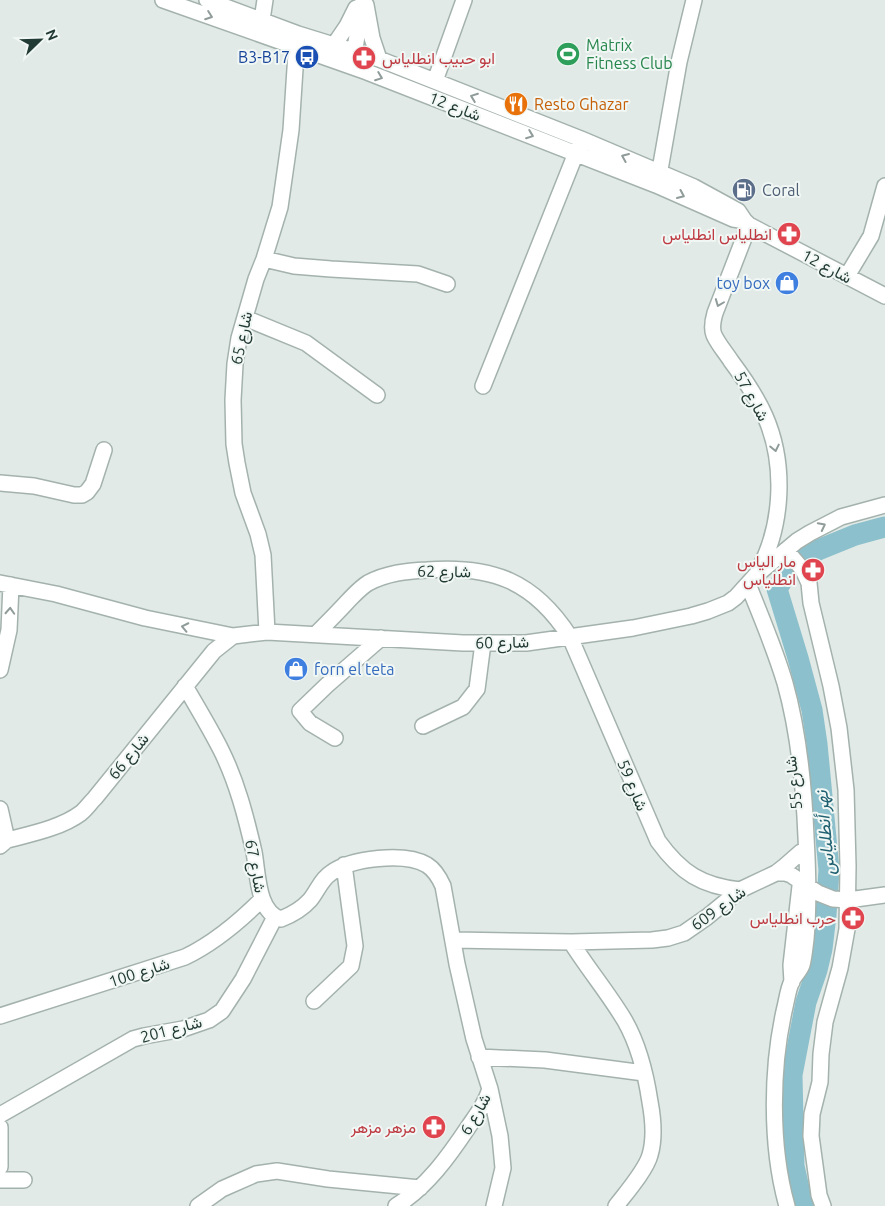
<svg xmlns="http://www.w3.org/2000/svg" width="885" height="1206" font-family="Ubuntu,Vazirmatn,sans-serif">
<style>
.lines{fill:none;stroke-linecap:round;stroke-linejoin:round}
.river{stroke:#8cc0cc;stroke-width:21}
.minor-casing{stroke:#a4b2ad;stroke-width:18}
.minor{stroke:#fff;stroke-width:15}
.oneway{stroke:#909c9a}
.labels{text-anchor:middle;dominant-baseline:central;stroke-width:4;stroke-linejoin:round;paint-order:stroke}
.leisure-label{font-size:16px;fill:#27864d;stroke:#f1f7f4;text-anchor:start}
.transit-label{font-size:16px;fill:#164399;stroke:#f1f7f4;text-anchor:end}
.health-label{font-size:16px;fill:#be3a42;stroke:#f1f7f4;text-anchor:end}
.food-label{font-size:16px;fill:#c56008;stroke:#f1f7f4;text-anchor:start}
.street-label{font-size:16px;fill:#223a34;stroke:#f1f7f4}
.service-label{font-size:16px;fill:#4e5e75;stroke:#f1f7f4;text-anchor:start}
.shop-label{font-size:16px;fill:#366cbe;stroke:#f1f7f4;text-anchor:end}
.water-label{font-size:18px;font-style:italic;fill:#206172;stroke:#f1f7f4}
</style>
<rect width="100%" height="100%" fill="#e1eae6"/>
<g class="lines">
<path class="river" d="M803 1206 794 1166 792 1075 806 1002 817 970 822 949 826 915 829 870 817 744 812 710 798 658 777 589 787 573 800 561 818 550 855 535 885 527"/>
<g class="minor-casing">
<path id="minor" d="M163 0 367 72 656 185 733 219 740 220
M207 0 298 34 379 59 581 139 694 187 738 211 744 220 749 225 885 296
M366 5 372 38 379 59
M258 30 262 20 265 0
M334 45 347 26 356 8
M353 60 363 0
M435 81 464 0
M658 181 679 62 694 0
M749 225 715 313C713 320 711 328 714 335 718 344 726 353 731 361 743 377 757 398 765 416 786 464 783 526 758 571
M264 259 294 266 331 269 418 274 447 284
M847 276 871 236 885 186
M245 318 306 343 377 395
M483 386 580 143
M0 483 34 486 74 495H82L87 492 93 484 104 450
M786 550 803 570 809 583 811 603 831 686 839 728 846 790 848 866 847 929 840 968 825 1022 821 1054 820 1082 812 1114 811 1136 819 1195 823 1206
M0 583 56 594 145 618 233 636 267 632 463 643H526L633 628 691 616 708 611 728 603 736 597 755 576 797 541 810 533 841 517 885 505
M748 584C761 617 775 649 785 683 799 733 804 786 806 837 808 871 809 905 806 939 805 947 804 958 802 965 800 971 794 976 792 981 788 989 787 999 785 1007 771 1067 770 1146 787 1206
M267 632 263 555 258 534 243 493 237 463 234 444 233 400 235 364 239 338 256 279 264 259 280 207 291 130 297 38
M316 634C327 623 338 612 348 601 354 595 360 588 368 583 387 573 406 571 427 570 492 565 534 581 570 637L658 841C681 873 702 886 740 890
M0 670 9 630 11 585
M185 686C197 707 210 728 221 750 237 782 246 817 254 852 258 873 257 912 281 919 291 915 302 909 310 900 317 892 321 879 331 873 351 858 405 852 427 865 435 870 439 877 443 886L457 964 474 1039 490 1089 500 1136 503 1168 494 1206
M423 726 463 707 477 689 483 643
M335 738 310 723 300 711 327 685 381 638
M0 809 7 840 0 846
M0 842C25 835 60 829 81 813 86 809 90 803 95 798L214 651 233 636
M776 873 785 866 801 852
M453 940 571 942 652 940 668 938 684 933 707 917 740 890 776 873H785L791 875 818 893 833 899 848 900 885 895
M571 942C588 969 609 994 625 1021 638 1044 646 1075 650 1102 653 1118 655 1138 650 1155 646 1170 626 1193 616 1206
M792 982 791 965 800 886
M314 1001 351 966 355 946 344 865
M0 1016 185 957C214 943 239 922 262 899
M479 1057 545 1060 644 1073
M0 1115 133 1039 144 1036 183 1029 209 1020 222 1011 243 979 275 917
M0 1127V1167
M0 1180H24
M198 1206 222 1189 256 1174 277 1171 328 1179 420 1188
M396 1206C427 1187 449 1156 469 1126 478 1113 485 1104 490 1089"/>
</g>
<use href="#minor" class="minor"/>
</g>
<defs><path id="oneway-chevron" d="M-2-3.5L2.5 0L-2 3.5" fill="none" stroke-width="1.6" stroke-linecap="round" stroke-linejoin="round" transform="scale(1.25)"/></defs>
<g class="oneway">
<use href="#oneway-chevron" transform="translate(209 16) rotate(20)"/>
<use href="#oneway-chevron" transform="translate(379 77) rotate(21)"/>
<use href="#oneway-chevron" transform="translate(474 97) rotate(-159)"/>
<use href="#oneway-chevron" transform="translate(530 135) rotate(21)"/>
<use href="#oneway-chevron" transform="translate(625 157) rotate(-157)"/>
<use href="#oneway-chevron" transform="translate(681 195) rotate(24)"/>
<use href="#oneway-chevron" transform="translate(719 303) rotate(111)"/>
<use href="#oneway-chevron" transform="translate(775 448) rotate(78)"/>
<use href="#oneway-chevron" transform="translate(822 526) rotate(-27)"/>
<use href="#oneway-chevron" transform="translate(10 611) rotate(-87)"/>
<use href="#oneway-chevron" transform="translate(185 627) rotate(-168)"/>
</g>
<defs>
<g id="stadium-disc" transform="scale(1.25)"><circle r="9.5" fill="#2e9e5b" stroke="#f1f7f4"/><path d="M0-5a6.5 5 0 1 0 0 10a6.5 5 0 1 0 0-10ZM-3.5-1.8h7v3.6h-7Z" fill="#fff"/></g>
<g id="bus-disc" transform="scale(1.25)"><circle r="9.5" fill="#1a4fb4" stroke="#f1f7f4"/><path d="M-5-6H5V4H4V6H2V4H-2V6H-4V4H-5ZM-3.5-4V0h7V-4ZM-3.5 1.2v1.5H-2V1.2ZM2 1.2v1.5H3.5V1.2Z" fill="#fff"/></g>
<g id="pharmacy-disc" transform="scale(1.25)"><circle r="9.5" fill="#e0444e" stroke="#f1f7f4"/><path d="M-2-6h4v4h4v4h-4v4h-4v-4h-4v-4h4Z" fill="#fff"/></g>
<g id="restaurant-disc" transform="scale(1.25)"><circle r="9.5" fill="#e8710a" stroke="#f1f7f4"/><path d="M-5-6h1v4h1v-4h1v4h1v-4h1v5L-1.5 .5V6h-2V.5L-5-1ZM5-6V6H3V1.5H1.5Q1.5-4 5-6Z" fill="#fff"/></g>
<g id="fuel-disc" transform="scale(1.25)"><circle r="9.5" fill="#5c6f8a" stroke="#f1f7f4"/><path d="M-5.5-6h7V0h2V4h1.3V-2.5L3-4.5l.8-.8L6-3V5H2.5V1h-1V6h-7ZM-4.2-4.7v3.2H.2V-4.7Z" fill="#fff"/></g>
<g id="shop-disc" transform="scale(1.25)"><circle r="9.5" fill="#3f7fe0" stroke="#f1f7f4"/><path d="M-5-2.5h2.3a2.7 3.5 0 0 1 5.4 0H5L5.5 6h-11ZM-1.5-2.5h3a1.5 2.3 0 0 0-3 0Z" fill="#fff"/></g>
</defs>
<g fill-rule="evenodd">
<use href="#stadium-disc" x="568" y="54"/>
<use href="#bus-disc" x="307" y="57"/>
<use href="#pharmacy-disc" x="364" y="58"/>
<use href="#restaurant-disc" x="516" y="104"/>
<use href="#fuel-disc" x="744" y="190"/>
<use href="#pharmacy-disc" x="789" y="234"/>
<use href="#shop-disc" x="787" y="283"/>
<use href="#pharmacy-disc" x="813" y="570"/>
<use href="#shop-disc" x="296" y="669"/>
<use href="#pharmacy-disc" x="853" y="918"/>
<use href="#pharmacy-disc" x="434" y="1127"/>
</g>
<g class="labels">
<g class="leisure-label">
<text x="586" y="45">Matrix<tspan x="586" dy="18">Fitness Club</tspan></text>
</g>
<g class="transit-label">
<text x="290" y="57">B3-B17</text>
</g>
<g class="health-label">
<text x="382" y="58" text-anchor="start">ابو حبيب انطلياس</text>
<text x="772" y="234">انطلياس انطلياس</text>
<text x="796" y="561">مار الياس<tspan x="796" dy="18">انطلياس</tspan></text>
<text x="836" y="918">حرب انطلياس</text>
<text x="416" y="1127">مزهر مزهر</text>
</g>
<g class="food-label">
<text x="534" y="104">Resto Ghazar</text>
</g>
<g class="street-label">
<text transform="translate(455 106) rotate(21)">شارع 12</text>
<text transform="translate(827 266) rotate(28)">شارع 12</text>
<text transform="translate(241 338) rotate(-78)">شارع 65</text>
<text transform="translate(752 396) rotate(61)">شارع 57</text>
<text transform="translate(444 571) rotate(1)">شارع 62</text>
<text transform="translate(502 642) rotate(-1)">شارع 60</text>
<text transform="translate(128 756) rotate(-51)">شارع 66</text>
<text transform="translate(793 783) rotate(-97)">شارع 55</text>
<text transform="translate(633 785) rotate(67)">شارع 59</text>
<text transform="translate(256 866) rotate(79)">شارع 67</text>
<text transform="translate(718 908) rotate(-36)">شارع 609</text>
<text transform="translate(139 972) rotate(-18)">شارع 100</text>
<text transform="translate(171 1029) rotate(-15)">شارع 201</text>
<text transform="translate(475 1114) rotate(-60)">شارع 6</text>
</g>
<g class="service-label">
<text x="762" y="190">Coral</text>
</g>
<g class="shop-label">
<text x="770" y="283">toy box</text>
<text x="314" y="669" text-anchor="start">forn el teta</text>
</g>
<g class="water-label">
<text transform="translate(824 833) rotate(-95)">نهر أنطلياس</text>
</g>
</g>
<g transform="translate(40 40) rotate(67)" stroke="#f1f7f4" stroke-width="4" paint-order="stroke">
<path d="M0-4L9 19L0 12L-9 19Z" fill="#223a34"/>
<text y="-8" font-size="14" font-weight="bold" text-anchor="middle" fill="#223a34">N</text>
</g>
</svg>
